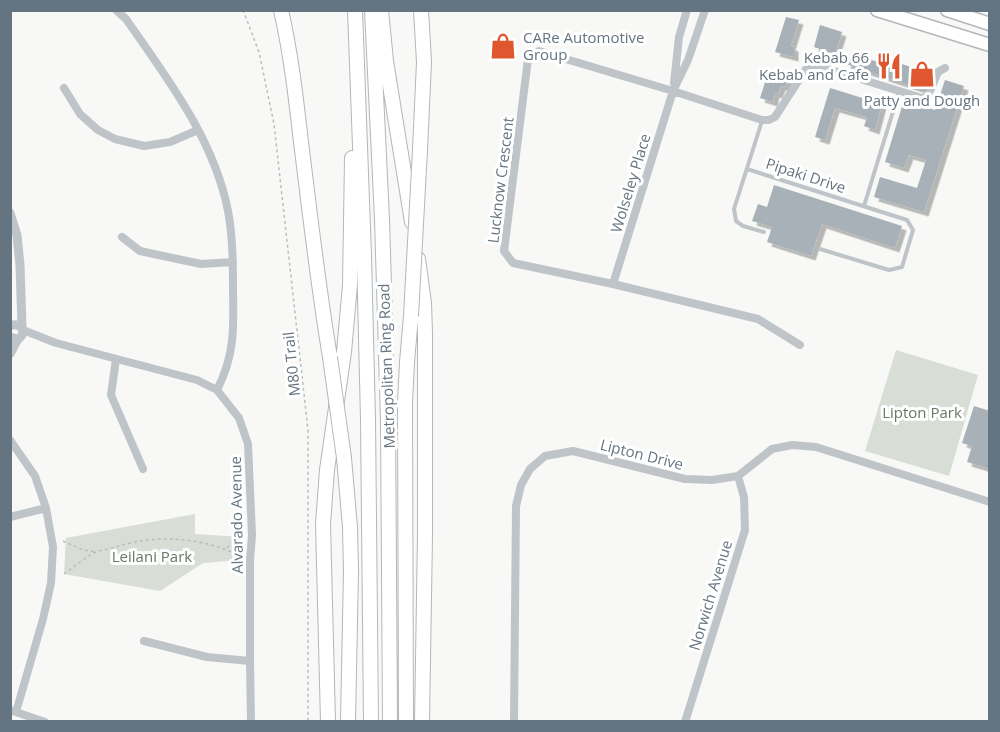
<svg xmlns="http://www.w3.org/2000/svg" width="1000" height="732" font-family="'Open Sans',sans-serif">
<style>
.green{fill:#d8ddd5}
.building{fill:#a8b1b7;filter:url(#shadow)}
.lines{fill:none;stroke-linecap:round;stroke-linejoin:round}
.primary-casing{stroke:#b3b8bc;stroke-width:15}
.motorway-casing{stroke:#b3b7bb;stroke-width:16}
.path{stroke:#babdc0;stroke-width:1.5;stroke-dasharray:3 3;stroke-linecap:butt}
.service{stroke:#bfc4c8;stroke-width:4}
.minor{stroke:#bfc4c8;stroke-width:8}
.tertiary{stroke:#bfc4c8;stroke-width:9}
.primary{stroke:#fff;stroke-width:12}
.motorway{stroke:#fff;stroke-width:14}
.motorway-bridge-casing{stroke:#b3b7bb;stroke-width:16;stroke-linecap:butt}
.motorway-bridge{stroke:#fff;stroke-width:14}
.labels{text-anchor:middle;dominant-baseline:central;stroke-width:6;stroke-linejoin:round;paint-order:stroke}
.poi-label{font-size:15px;fill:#647480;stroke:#fff;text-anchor:start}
.street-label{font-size:15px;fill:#647480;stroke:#fff}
.park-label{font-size:15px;fill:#667863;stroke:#fff}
</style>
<defs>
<filter id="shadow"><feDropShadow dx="4.5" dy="4.5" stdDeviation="0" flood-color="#0004"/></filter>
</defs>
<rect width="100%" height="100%" fill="#f8f8f6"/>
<path class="green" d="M896 350 978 375 949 476 865 451Z
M195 514V534L242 537V560L203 563 160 591 64 574 66 538Z"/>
<path class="building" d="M786 17 799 20 791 46 794 47V57L775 52Z
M820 25 842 32 835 54 814 47Z
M856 55 881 63 883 58 930 73 924 90 846 64 849 56 855 58Z
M768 73 788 79 785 87 781 86 778 94 775 93 773 102 760 98Z
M945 80 964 86 924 212 874 197 880 177 917 188 926 160 909 155 904 168 885 162 904 100 935 110Z
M830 88 882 104 875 130 864 126 867 117 835 108 825 140 815 137Z
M774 185 902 226 895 248 822 224 811 256 767 242 772 227 752 221 758 204 767 207Z
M974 406 990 411V469L967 462 972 446 962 443Z"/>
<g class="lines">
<g class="primary-casing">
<path id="primary" d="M877 10 990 45
M947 10 990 24"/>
</g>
<g class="motorway-casing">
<path id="motorway" d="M281 10C291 54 296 98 301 142 310 214 318 286 330 357
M355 10 364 255 368 419 371 722
M372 10 382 219 388 421 390 722
M381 10 386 61 412 222
M420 150 424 62 421 10
M418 259 424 303 425 333V535L422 722
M344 458 350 527 351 571 348 722
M328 722 323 524 327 470 344 352 350 285 352 158
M406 722 405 403 407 362 411 316"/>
</g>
<path class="path" d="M243 10 259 52 274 124 308 430V722
M63 541 83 550 95 552
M227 548 234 541 242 537
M64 574C74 567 83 559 94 553 99 550 106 550 112 548 156 534 201 536 242 557"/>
<path class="service" d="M762 121 734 209 736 221 743 226 764 232
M747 169 907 220 913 230 902 267 889 270 820 249
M864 206 899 92"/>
<path class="minor" d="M116 10 126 19C167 78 214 139 228 211 233 237 233 266 233 293 234 330 234 357 217 390
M674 83 679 37 687 10
M64 88 80 114 98 130 115 139 144 146 170 142 198 130
M122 237 140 251 201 264 233 262
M613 284 673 91 688 60 705 10
M23 330 56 343 197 380 217 390 239 418 248 444 252 535 250 560V661L251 722
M800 345 758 319 613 284 513 263 504 251 528 59 539 51 673 91 762 120H769L775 117 806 69 810 65H815L922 98 928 96 938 72 945 68
M116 359 111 395 143 469
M10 440 35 476 46 508 53 547 51 583 43 619 16 712
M10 517 46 508
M144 641 207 657 250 661
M10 710 45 722
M514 722 516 506 521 485 530 469 545 456 573 451 685 479 712 480 738 476 772 449 792 445 816 447 990 502
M685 722 745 530 744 497 738 476"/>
<path class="tertiary" d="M10 213 17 235 20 265 22 327
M10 326C21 321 28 333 18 339L10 337
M10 354 18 339"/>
<use href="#primary" class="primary"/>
<use href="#motorway" class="motorway"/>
<g class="motorway-bridge-casing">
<path id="motorway-bridge" d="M411 316 420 150
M330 357 344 458"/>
</g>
<use href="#motorway-bridge" class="motorway-bridge"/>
</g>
<defs>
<g id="shop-bare" transform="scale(2.07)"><path d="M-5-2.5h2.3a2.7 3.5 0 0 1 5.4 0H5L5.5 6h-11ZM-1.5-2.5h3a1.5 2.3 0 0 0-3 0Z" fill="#df572f" stroke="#fff" stroke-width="2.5" paint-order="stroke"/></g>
<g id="restaurant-bare" transform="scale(2.07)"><path d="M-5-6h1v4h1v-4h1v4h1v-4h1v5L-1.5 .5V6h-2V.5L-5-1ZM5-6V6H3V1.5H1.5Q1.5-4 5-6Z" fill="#df572f" stroke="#fff" stroke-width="2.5" paint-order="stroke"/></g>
</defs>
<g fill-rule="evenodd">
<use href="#shop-bare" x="503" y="46"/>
<use href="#restaurant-bare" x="889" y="66"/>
<use href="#shop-bare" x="922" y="74"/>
</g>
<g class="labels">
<g class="poi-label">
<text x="523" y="37">CARe Automotive<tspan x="523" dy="17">Group</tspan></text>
<text x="869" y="57" text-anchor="end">Kebab 66<tspan x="869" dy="17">Kebab and Cafe</tspan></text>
<text x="922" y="100" text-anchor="middle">Patty and Dough</text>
</g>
<g class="street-label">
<text transform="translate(806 175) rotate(18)">Pipaki Drive</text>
<text transform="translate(500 180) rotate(-83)">Lucknow Crescent</text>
<text transform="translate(630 183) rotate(-73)">Wolseley Place</text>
<text transform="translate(291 364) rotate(-96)">M80 Trail</text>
<text transform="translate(386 366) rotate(-92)">Metropolitan Ring Road</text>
<text transform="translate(642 454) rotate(14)">Lipton Drive</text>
<text transform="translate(236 515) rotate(-91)">Alvarado Avenue</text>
<text transform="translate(710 595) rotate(-73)">Norwich Avenue</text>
</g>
<g class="park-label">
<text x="922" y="412">Lipton Park</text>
<text x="152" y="556">Leilani Park</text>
</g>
</g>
<rect width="1000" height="732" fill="none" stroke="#647480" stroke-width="24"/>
</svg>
